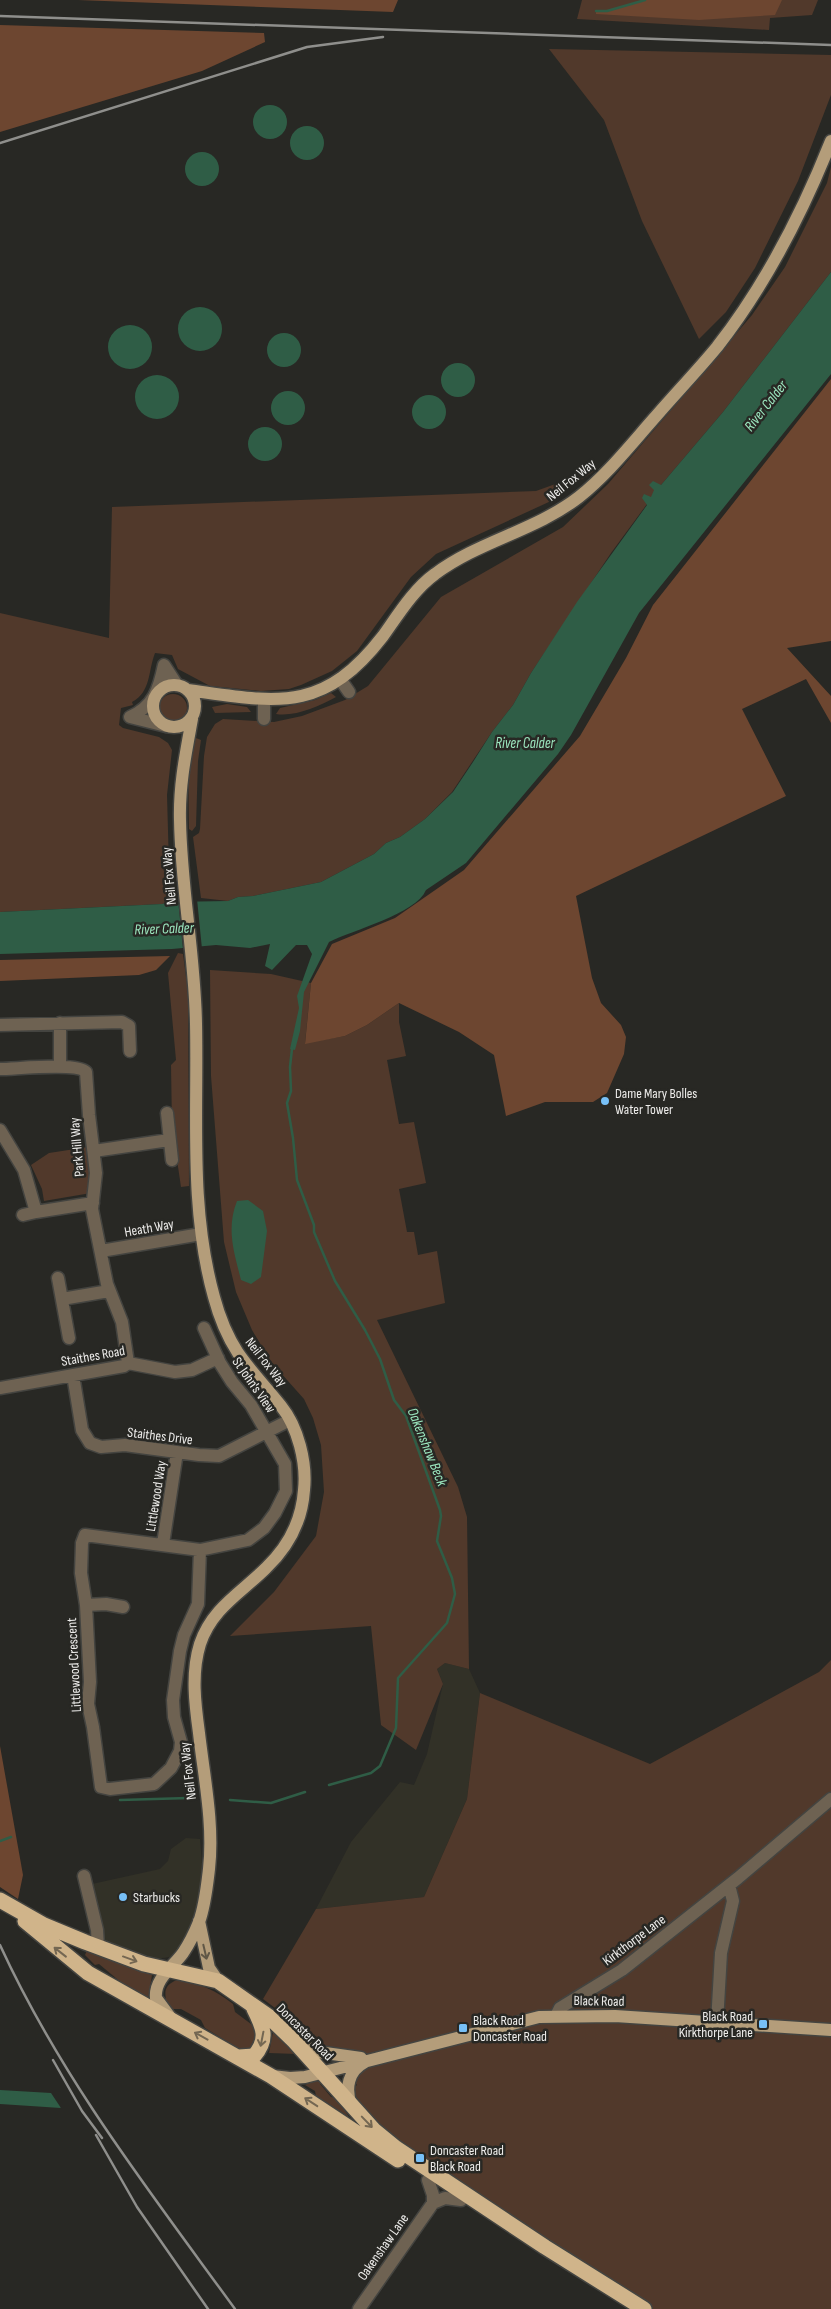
<svg xmlns="http://www.w3.org/2000/svg" width="831" height="2309" font-family="'Sofia Sans Condensed',sans-serif">
<style>
.built{fill:#323127}
.green{fill:#51392b}
.forest{fill:#6d4630}
.water{fill:#2f5d46}
.pier{fill:#282824}
.lines{fill:none;stroke-linecap:round;stroke-linejoin:round}
.stream{stroke:#2f5d46;stroke-width:2.5}
.minor-casing{stroke:#444440;stroke-width:15}
.major-casing{stroke:#444440;stroke-width:15}
.highway-casing{stroke:#444440;stroke-width:18}
.minor{stroke:#6e6252;stroke-width:12}
.major{stroke:#b49d7a;stroke-width:12}
.highway{stroke:#d0b48a;stroke-width:15}
.rail{stroke:#8f8f8c;stroke-width:2.5}
.oneway{stroke:#746752}
.oneway2{stroke:#605746}
.poi-dot{fill:#77c0f7;stroke:#282824;stroke-width:2}
.labels{text-anchor:middle;dominant-baseline:central;stroke-width:5;stroke-linejoin:round;paint-order:stroke}
.street-label{font-size:14px;fill:#eeedeb;stroke:#282824}
.poi-label{font-size:14px;fill:#eeedeb;stroke:#282824;text-anchor:start}
.water-label{font-size:15px;font-style:italic;fill:#9ce7bf;stroke:#282824}
</style>
<rect width="100%" height="100%" fill="#282824"/>
<path class="built" d="M445 1663 469 1669 480 1693 467 1799 424 1897 316 1909 351 1842 400 1782 414 1785 427 1754 443 1684 437 1669Z
M186 1838 200 1839 203 1875 196 1910 182 1946 170 1957 148 1960 103 1944 92 1884 160 1869 168 1861 171 1849Z"/>
<path class="green" d="M582 0H818L812 15 770 18 769 30 577 19Z
M549 49 831 55V95L798 181 755 268 726 312 699 339 642 221 604 120Z
M831 167V272L723 412 661 485 611 553 531 673 513 705 492 732 452 792 425 819 400 837 386 843 374 854 321 882 253 896 238 897 228 901 201 898 193 837 199 833 200 829 204 756 207 737 215 724 223 719 274 722 302 716 345 700 368 686 441 597 563 527 608 484 752 315 785 267 827 183Z
M597 469 551 501 436 554 411 577 357 651 332 671 301 685 289 689 261 691 210 686 178 669 172 655 155 653C148 671 151 692 132 702L133 705 121 708 119 725 123 728 159 737 168 743 172 750 167 795 170 902 162 904 0 912V613L109 638 112 507 536 491Z
M331 693 336 697C320 706 295 717 276 714L280 708 315 700Z
M159 708a14 14 0 1 1 28 0a14 14 0 1 1-28 0Z
M227 704 247 707 251 712 215 713 212 707Z
M196 738 201 740 198 761 196 826 192 831 189 829C189 808 186 754 196 738Z
M178 953 183 954 188 992 189 1186 181 1187 172 1126 171 1065 176 1060 168 973Z
M210 970 271 974 311 983 305 1043 345 1036 367 1025 399 1003V1022L406 1056 387 1060 399 1124 414 1122 426 1183 399 1189 407 1232H414L418 1255 437 1251 445 1303 377 1320 458 1487 467 1517 469 1669 445 1663 437 1669 443 1684 416 1750 381 1725 371 1626 230 1636 274 1592 316 1536 324 1492 321 1445 313 1418 304 1399 271 1362 252 1330 236 1292 224 1242 211 1076Z
M88 1147 94 1176 91 1193 44 1201 42 1189 31 1165 49 1153Z
M831 1660V2309H643L448 2183 351 2106 353 2088 357 2085 329 2048 263 1999 316 1909 424 1897 467 1799 480 1693 650 1764 819 1672Z
M87 1950 152 1975 148 2000 141 1999 99 1964 95 1965 85 1955Z
M177 1980C200 1983 215 1990 233 2004L235 2012 259 2030 261 2039 246 2053 205 2028 201 2020 181 2009H173L167 2004C164 1992 164 1985 177 1980Z
M273 2032H277L297 2054 269 2053Z
M322 2077 324 2082 320 2084 331 2097 337 2098 349 2117 316 2096 315 2091 305 2085Z"/>
<path class="forest" d="M78 0H398L393 12Z
M645 0H782L775 15 699 20 596 14V11H607Z
M0 25 264 33 265 42 202 71 0 132Z
M831 379V641L787 648 831 696V723L806 679 742 709 786 796 576 896 592 978 601 1003 621 1025 626 1037 624 1054 607 1093 593 1102H545L506 1116 494 1055 459 1032 399 1003 367 1025 345 1036 305 1044 311 983 332 944 395 918 464 870 580 736 626 658 653 605Z
M170 956 156 970 139 975 0 981V960Z
M0 1746 23 1875 18 1899 0 1887Z"/>
<path class="water" d="M253 122a17 17 0 1 1 34 0a17 17 0 1 1-34 0Z
M290 143a17 17 0 1 1 34 0a17 17 0 1 1-34 0Z
M185 169a17 17 0 1 1 34 0a17 17 0 1 1-34 0Z
M831 272V374L639 613 571 735 558 754 466 863 426 890C416 914 353 930 329 942L304 992 300 1031 295 1050 290 1049 299 1008 297 996 312 954 307 945H296L272 970 265 966 270 944 250 948 216 945 172 949 0 954V912L162 904 170 902 228 901 238 897 253 896 321 882 374 854 386 843 400 837 425 819 453 792 473 762 492 732 513 705 531 673 577 602 647 505 642 498 644 494 651 497 654 490 649 485 653 481 661 485 723 412Z
M178 329a22 22 0 1 1 44 0a22 22 0 1 1-44 0Z
M108 347a22 22 0 1 1 44 0a22 22 0 1 1-44 0Z
M267 350a17 17 0 1 1 34 0a17 17 0 1 1-34 0Z
M441 380a17 17 0 1 1 34 0a17 17 0 1 1-34 0Z
M135 397a22 22 0 1 1 44 0a22 22 0 1 1-44 0Z
M271 408a17 17 0 1 1 34 0a17 17 0 1 1-34 0Z
M412 412a17 17 0 1 1 34 0a17 17 0 1 1-34 0Z
M248 444a17 17 0 1 1 34 0a17 17 0 1 1-34 0Z
M248 1200 263 1211 267 1231 261 1277 251 1284 241 1280C234 1252 226 1229 237 1201Z
M0 2090 51 2093 61 2108 0 2104Z"/>
<path class="pier" d="M178 899H197L202 949H183Z"/>
<g class="lines">
<path class="stream" d="M596 11H607L645 0
M292 1049 290 1067 291 1091 287 1103 293 1138 297 1180 314 1225V1232L335 1281 365 1330 380 1359 394 1400 406 1416 440 1510 441 1516 437 1541 452 1578 455 1594 447 1623 398 1678 396 1728 380 1766 371 1773 329 1785
M120 1800 189 1798
M230 1800 271 1803 305 1792
M0 1841 11 1837"/>
<g class="minor-casing">
<path id="minor" d="M340 679 349 692
M264 700V719
M166 726 130 717C154 706 159 689 164 665L177 685
M60 1023V1067
M0 1025 122 1022 129 1026 130 1051
M0 1069C16 1069 77 1062 86 1072L89 1115 96 1173 92 1209 107 1284 122 1322 128 1363
M167 1113 172 1160
M0 1130 24 1170 36 1212 93 1203
M94 1151 169 1140
M23 1215 36 1212
M101 1251 201 1234
M58 1278 69 1338
M62 1299 109 1291
M73 1375 82 1430 90 1443 101 1447 125 1445 199 1455 219 1456 290 1420
M0 1388 124 1366 128 1363 175 1372 192 1370 218 1358
M163 1544 177 1452
M200 1550 198 1604 184 1635 180 1651 173 1700 174 1717 181 1742 180 1751 171 1768 154 1784 110 1789 101 1787 93 1727 88 1704 90 1682 86 1605 81 1573 82 1543 85 1535 200 1550 248 1540 264 1528 275 1513 286 1491 285 1464 251 1405 232 1382 220 1363 204 1328
M86 1605 106 1604 123 1607
M84 1876 97 1930 98 1947
M556 2016 560 2008 622 1970 738 1878 831 1799
M717 2023 721 1953 733 1901 729 1885
M428 2180 433 2195V2203
M359 2309 433 2203 445 2198 461 2200"/>
</g>
<g class="major-casing">
<path id="major" d="M153 706a21 21 0 1 1 42 0a21 21 0 1 1-42 0Z
M188 690C276 702 322 715 383 636 398 615 414 589 435 574 479 541 535 531 579 497 608 474 632 443 657 415 677 392 698 370 717 347 766 284 802 214 831 141
M199 1921 209 1968 218 1981
M170 2017 156 1998C154 1979 173 1967 183 1953 189 1944 195 1932 199 1922 205 1906 207 1886 209 1869 214 1824 204 1777 199 1733 195 1704 191 1673 200 1644 212 1608 241 1593 266 1568 288 1547 302 1520 304 1490 307 1463 298 1427 281 1406 267 1388 251 1372 238 1353 227 1336 219 1316 214 1297 189 1208 198 1115 196 1024 195 956 181 888 180 820 179 785 186 752 192 719
M296 2042 318 2052 361 2058
M272 2076 290 2078 305 2077 539 2017 615 2016 831 2030
M351 2105C345 2088 348 2071 365 2062"/>
</g>
<g class="highway-casing">
<path id="highway" d="M0 1900 44 1925 85 1942 144 1964 218 1981 268 2016 293 2040 374 2130 396 2148 545 2247 644 2309
M25 1921 88 1973 271 2076 398 2160
M239 2057 254 2056C269 2039 263 2027 254 2009"/>
</g>
<use href="#minor" class="minor"/>
<use href="#major" class="major"/>
<use href="#highway" class="highway"/>
<path class="rail" d="M0 16 831 45
M0 143 307 47 383 37
M0 1945C61 2078 150 2192 235 2309
M53 2060 82 2111 102 2138
M96 2135 137 2207 208 2309"/>
</g>
<defs><path id="oneway-shaft" d="M-6 0H5M1.5-3L5.5 0L1.5 3" fill="none" stroke-width="1.6" stroke-linecap="round" stroke-linejoin="round" transform="scale(1.25)"/></defs>
<g class="oneway">
<use href="#oneway-shaft" transform="translate(60 1952) rotate(-142)"/>
<use href="#oneway-shaft" transform="translate(130 1959) rotate(20)"/>
<use href="#oneway-shaft" transform="translate(201 2036) rotate(-151)"/>
<use href="#oneway-shaft" transform="translate(262 2039) rotate(101)"/>
<use href="#oneway-shaft" transform="translate(311 2102) rotate(-147)"/>
<use href="#oneway-shaft" transform="translate(367 2122) rotate(46)"/>
</g>
<use class="oneway2" href="#oneway-shaft" transform="translate(205 1952) rotate(77)"/>
<g class="poi-dot">
<circle cx="605" cy="1101" r="5"/>
<circle cx="123" cy="1897" r="5"/>
<rect x="758" y="2019" width="10" height="10" rx="2.5"/>
<rect x="458" y="2023" width="10" height="10" rx="2.5"/>
<rect x="415" y="2153" width="10" height="10" rx="2.5"/>
</g>
<g class="labels">
<g class="street-label">
<text transform="translate(571 480) rotate(-39)">Neil Fox Way</text>
<text transform="translate(169 876) rotate(-95)">Neil Fox Way</text>
<text transform="translate(77 1147) rotate(-95)">Park Hill Way</text>
<text transform="translate(149 1228) rotate(-10)">Heath Way</text>
<text transform="translate(93 1356) rotate(-10)">Staithes Road</text>
<text transform="translate(266 1362) rotate(52)">Neil Fox Way</text>
<text transform="translate(254 1385) rotate(55)">St John's View</text>
<text transform="translate(160 1436) rotate(7)">Staithes Drive</text>
<text transform="translate(156 1496) rotate(-81)">Littlewood Way</text>
<text transform="translate(74 1665) rotate(-93)">Littlewood Crescent</text>
<text transform="translate(188 1771) rotate(-97)">Neil Fox Way</text>
<text transform="translate(634 1940) rotate(-37)">Kirkthorpe Lane</text>
<text transform="translate(599 2001) rotate(1)">Black Road</text>
<text transform="translate(305 2032) rotate(45)">Doncaster Road</text>
<text transform="translate(383 2247) rotate(-55)">Oakenshaw Lane</text>
</g>
<g class="poi-label">
<text x="615" y="1093">Dame Mary Bolles<tspan x="615" dy="16">Water Tower</tspan></text>
<text x="133" y="1897">Starbucks</text>
<text x="753" y="2016" text-anchor="end">Black Road<tspan x="753" dy="16">Kirkthorpe Lane</tspan></text>
<text x="473" y="2020">Black Road<tspan x="473" dy="16">Doncaster Road</tspan></text>
<text x="430" y="2150">Doncaster Road<tspan x="430" dy="16">Black Road</tspan></text>
</g>
<g class="water-label">
<text transform="translate(766 406) rotate(-52)">River Calder</text>
<text x="525" y="743">River Calder</text>
<text transform="translate(164 929) rotate(-2)">River Calder</text>
<text transform="translate(427 1447) rotate(68)">Oakenshaw Beck</text>
</g>
</g>
</svg>
